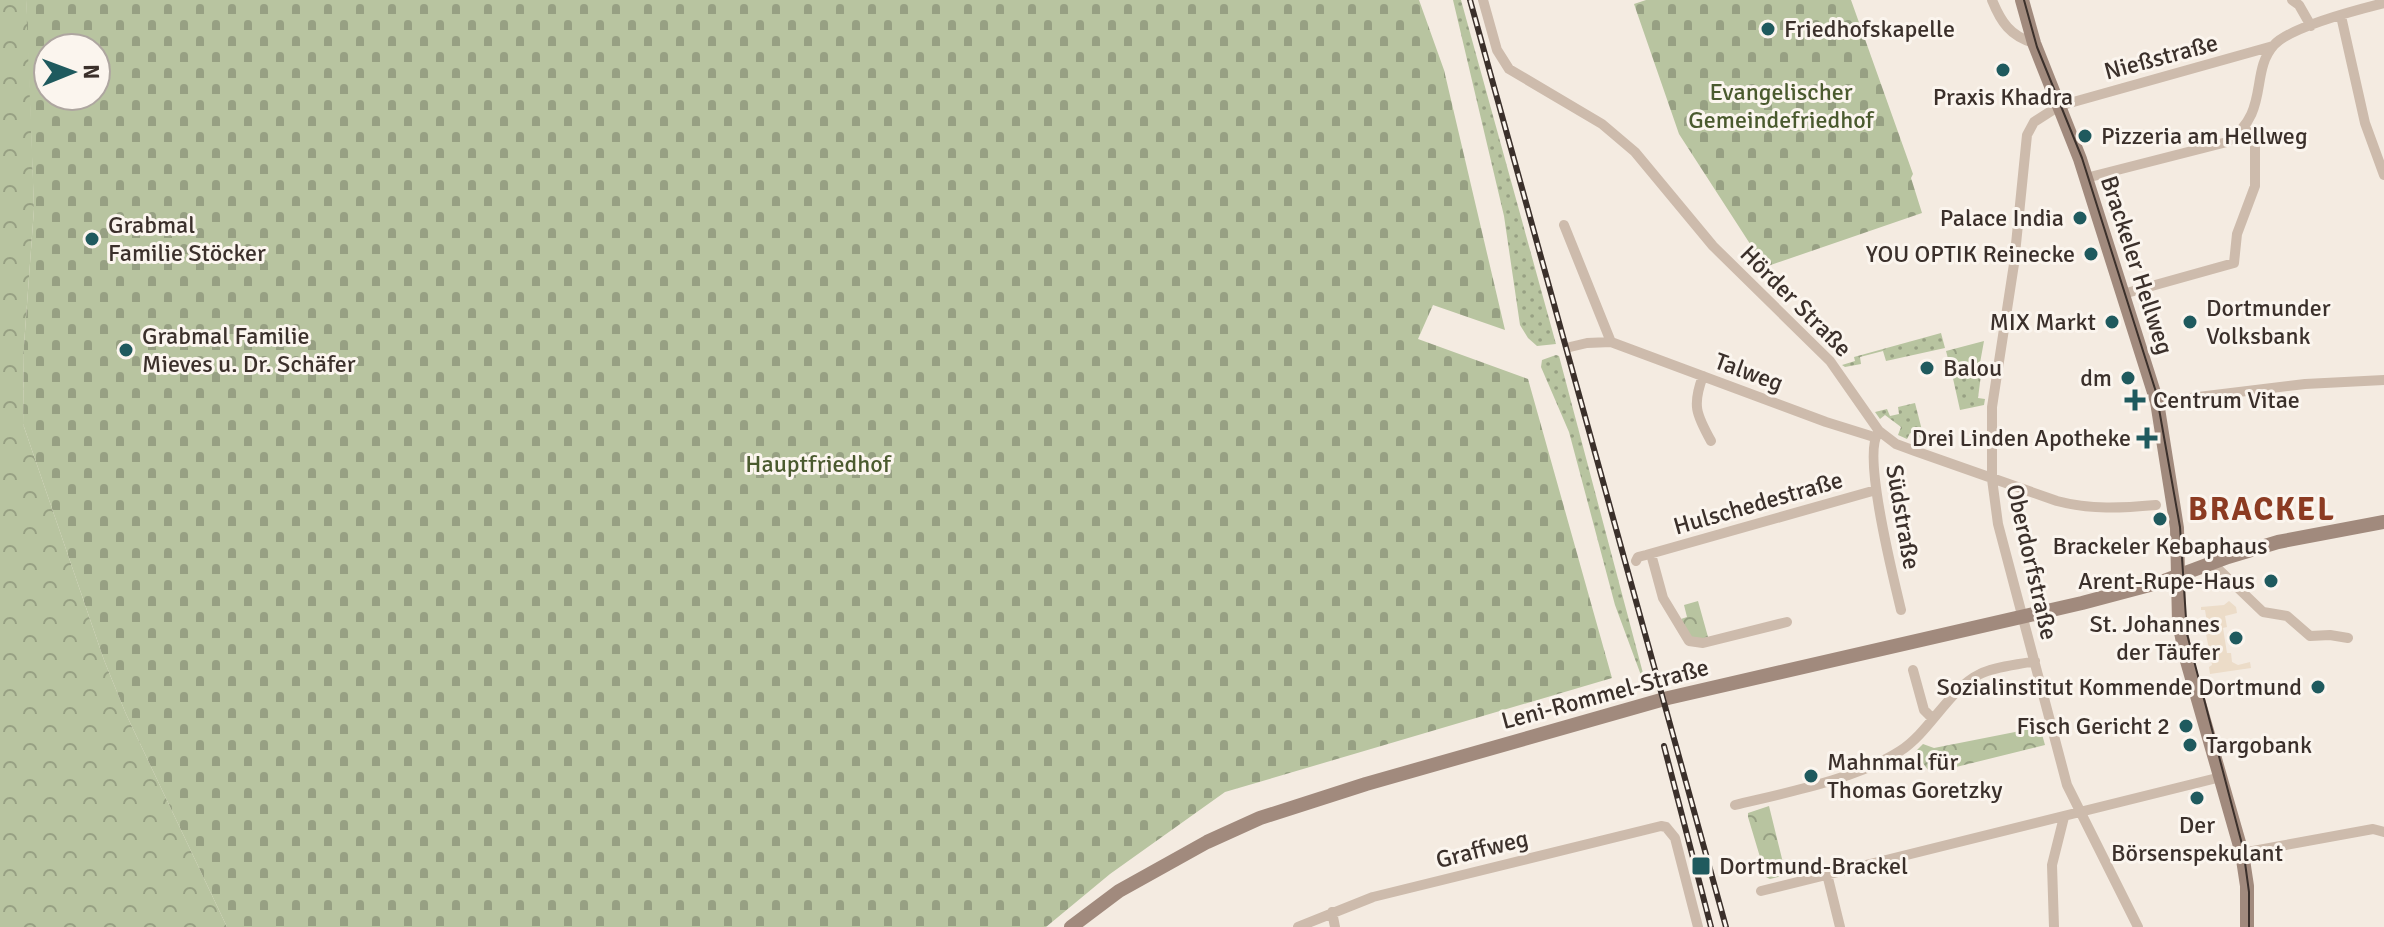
<svg xmlns="http://www.w3.org/2000/svg" width="2384" height="927" font-family="Signika,sans-serif">
<style>
.grass{fill:url(#grass-dots)}
.forest{fill:url(#forest-crowns)}
.cemetery{fill:url(#cemetery-stones);fill-rule:evenodd}
.plaza{fill:#ecdcc8}
.lines{fill:none;stroke-linecap:round;stroke-linejoin:round}
.minor{stroke:#cdbbac;stroke-width:10}
.secondary{stroke:#a18a7d;stroke-width:14}
.tram{stroke:#3b302b;stroke-width:2}
.rail-casing{stroke:#3b302b;stroke-width:6}
.rail{stroke:#fbf5ee;stroke-width:3;stroke-dasharray:9;stroke-linecap:butt}
.poi-dot{fill:#1f5a5e;stroke:#fbf5ee;stroke-width:3}
.labels{text-anchor:middle;dominant-baseline:central;stroke-width:6;stroke-linejoin:round;paint-order:stroke}
.poi-label{font-size:24px;fill:#3b302b;stroke:#fbf5ee;text-anchor:start}
.street-label{font-size:24px;fill:#3b302b;stroke:#fbf5ee}
.park-label{font-size:24px;fill:#4a5a2e;stroke:#fbf5ee}
.district-label{font-size:32px;font-weight:bold;letter-spacing:2px;fill:#8c3b22;stroke:#fbf5ee}
</style>
<defs>
<pattern id="grass-dots" width="8" height="8" patternUnits="userSpaceOnUse" patternTransform="scale(2)"><rect width="8" height="8" fill="#b8c4a0"/><path d="M2 2h.1M6 6h.1" fill="none" stroke="#97a083" stroke-width="1.8" stroke-linecap="round"/></pattern>
<pattern id="forest-crowns" width="20" height="18" patternUnits="userSpaceOnUse" patternTransform="scale(2)"><rect width="20" height="18" fill="#b8c4a0"/><path d="M2 6a3 3 0 1 1 6 0M12 15a3 3 0 1 1 6 0" fill="none" stroke="#97a083"/></pattern>
<pattern id="cemetery-stones" width="16" height="16" patternUnits="userSpaceOnUse" patternTransform="scale(2)"><rect width="16" height="16" fill="#b8c4a0"/><path d="M2 7V4a2 2 0 0 1 4 0v3zM10 15v-3a2 2 0 0 1 4 0v3z" fill="#97a083"/></pattern>
</defs>
<rect width="100%" height="100%" fill="#f4ebe1"/>
<path class="grass" d="M1453 0H1461L1556 344 1537 346 1528 338 1520 325 1504 216Z
M1941 333 1945 348 1886 361 1883 351 1860 357 1861 364 1845 367 1842 365 1855 361 1854 357Z
M1556 355 1559 356 1644 677 1642 678 1615 605 1569 432 1541 367 1542 360Z
M1982 367 1978 398 1985 399 1984 405 1960 410 1952 374Z
M1915 403 1926 446 1919 444 1921 438 1910 433 1907 439 1898 435 1901 427 1885 415 1880 419 1875 412 1887 409 1890 416 1899 414 1898 407Z"/>
<path class="forest" d="M0 0H26L28 29 34 209 24 345 23 424 104 660 126 714 227 927H0Z
M1984 341 1980 363 1951 370 1946 351Z
M1698 601 1708 637C1689 643 1689 634 1681 619L1687 617 1684 605Z
M2040 727 2045 745 1940 771 1928 770 1915 752 1923 744 1934 748Z
M1769 806 1786 875 1770 879 1766 877 1748 817V813Z"/>
<path class="cemetery" d="M26 0H1419L1444 70 1505 330 1433 305 1418 339 1528 379 1612 678 1225 792 1110 874 1046 927H227L126 714 104 660 23 424 24 345 34 209ZM96 48V96H48V48Z
M1646 0H1851L1913 174 1911 178 1922 213 1765 267 1679 134 1634 4Z"/>
<path class="plaza" d="M2229 601 2236 607 2237 613 2225 616 2227 627 2223 628 2227 653H2231L2232 662 2238 665 2250 662 2251 668 2210 674 2209 667 2212 665 2205 629 2208 628 2205 610H2201V607L2224 605Z"/>
<g class="lines">
<path class="minor" d="M1483 0 1497 50 1509 69 1602 124 1635 152 1713 246 1830 361 1879 431 1896 444 1915 451 2057 501C2091 510 2122 508 2156 505
M1992 0C2001 22 2010 36 2034 43
M2292 0 2299 5 2311 26
M2341 16 2365 123 2384 175
M2086 178 2227 142C2271 112 2249 73 2274 45 2290 27 2360 9 2384 3
M1564 225 1611 342
M2123 294 2234 263 2237 234 2255 186V143L2245 128
M1570 347 1587 343 1611 342 1826 422 1874 437
M1703 376C1692 405 1696 414 1711 441
M2157 402 2305 384 2384 380
M1878 433C1862 455 1894 580 1901 610
M1651 554 1663 598 1689 641 1703 643 1787 622
M1636 561 1638 557 1646 555 1876 490
M2212 563 2263 612 2287 616 2310 636 2330 635 2348 638
M1913 670 1924 710 1933 719
M1735 805C1785 793 1857 779 1900 751 1929 733 1950 688 1980 674 1996 666 2018 665 2035 661
M2242 853 2373 829 2384 832
M1827 874 1840 927
M1761 891 2221 777
M1332 912 1335 927
M1298 927 1373 897 1661 826 1666 827 1675 838 1698 927
M2054 927 2052 865 2064 817
M2138 927 2067 785 1998 524 1992 479V407L2014 264 2027 135 2034 122 2059 106 2273 46"/>
<path class="secondary" d="M2022 0 2034 43 2080 159 2157 402 2177 528 2179 623 2187 661 2242 853 2247 886V927
M1071 927 1119 891 1207 842 1260 818 1366 784 1668 698 2082 603 2161 582 2228 557 2278 542 2384 522"/>
<path class="tram" d="M2024 0 2037 47 2082 158 2156 392 2180 527 2187 634 2243 848 2249 892V927"/>
<g class="rail-casing">
<path id="rail" d="M1470 0 1726 927
M1664 746 1711 927"/>
</g>
<use href="#rail" class="rail"/>
</g>
<g class="poi-dot">
<circle cx="1768" cy="29" r="8"/>
<circle cx="2003" cy="70" r="8"/>
<circle cx="2085" cy="136" r="8"/>
<circle cx="2080" cy="218" r="8"/>
<circle cx="92" cy="239" r="8"/>
<circle cx="2091" cy="254" r="8"/>
<circle cx="2112" cy="322" r="8"/>
<circle cx="2190" cy="322" r="8"/>
<circle cx="126" cy="350" r="8"/>
<circle cx="1927" cy="368" r="8"/>
<circle cx="2128" cy="378" r="8"/>
<path d="M2131 388h8v8h8v8h-8v8h-8v-8h-8v-8h8z"/>
<path d="M2143 426h8v8h8v8h-8v8h-8v-8h-8v-8h8z"/>
<circle cx="2160" cy="519" r="8"/>
<circle cx="2271" cy="581" r="8"/>
<circle cx="2236" cy="638" r="8"/>
<circle cx="2318" cy="687" r="8"/>
<circle cx="2186" cy="726" r="8"/>
<circle cx="2190" cy="745" r="8"/>
<circle cx="1811" cy="776" r="8"/>
<circle cx="2197" cy="798" r="8"/>
<rect x="1691" y="856" width="20" height="20" rx="4"/>
</g>
<g class="labels">
<g class="poi-label">
<text x="1784" y="29">Friedhofskapelle</text>
<text x="2003" y="97" text-anchor="middle">Praxis Khadra</text>
<text x="2101" y="136">Pizzeria am Hellweg</text>
<text x="2064" y="218" text-anchor="end">Palace India</text>
<text x="108" y="225">Grabmal<tspan x="108" dy="28">Familie Stöcker</tspan></text>
<text x="2075" y="254" text-anchor="end">YOU OPTIK Reinecke</text>
<text x="2206" y="308">Dortmunder<tspan x="2206" dy="28">Volksbank</tspan></text>
<text x="2096" y="322" text-anchor="end">MIX Markt</text>
<text x="142" y="336">Grabmal Familie<tspan x="142" dy="28">Mieves u. Dr. Schäfer</tspan></text>
<text x="1943" y="368">Balou</text>
<text x="2112" y="378" text-anchor="end">dm</text>
<text x="2153" y="400">Centrum Vitae</text>
<text x="2131" y="438" text-anchor="end">Drei Linden Apotheke</text>
<text x="2160" y="546" text-anchor="middle">Brackeler Kebaphaus</text>
<text x="2255" y="581" text-anchor="end">Arent-Rupe-Haus</text>
<text x="2220" y="624" text-anchor="end">St. Johannes<tspan x="2220" dy="28">der Täufer</tspan></text>
<text x="2302" y="687" text-anchor="end">Sozialinstitut Kommende Dortmund</text>
<text x="2170" y="726" text-anchor="end">Fisch Gericht 2</text>
<text x="2206" y="745">Targobank</text>
<text x="1827" y="762">Mahnmal für<tspan x="1827" dy="28">Thomas Goretzky</tspan></text>
<text x="2197" y="825" text-anchor="middle">Der<tspan x="2197" dy="28">Börsenspekulant</tspan></text>
<text x="1719" y="866">Dortmund-Brackel</text>
</g>
<g class="street-label">
<text transform="translate(2161 57) rotate(-15)">Nießstraße</text>
<text transform="translate(2137 265) rotate(72)">Brackeler Hellweg</text>
<text transform="translate(1796 301) rotate(45)">Hörder Straße</text>
<text transform="translate(1749 372) rotate(20)">Talweg</text>
<text transform="translate(1758 503) rotate(-16)">Hulschedestraße</text>
<text transform="translate(1903 517) rotate(80)">Südstraße</text>
<text transform="translate(2032 562) rotate(77)">Oberdorfstraße</text>
<text transform="translate(1605 694) rotate(-15)">Leni-Rommel-Straße</text>
<text transform="translate(1482 849) rotate(-14)">Graffweg</text>
</g>
<g class="park-label">
<text x="1781" y="92">Evangelischer<tspan x="1781" dy="28">Gemeindefriedhof</tspan></text>
<text x="818" y="464">Hauptfriedhof</text>
</g>
<g class="district-label">
<text x="2262" y="509">BRACKEL</text>
</g>
</g>
<g transform="translate(72 72) rotate(89)"><circle r="38" fill="#fbf5ee" stroke="#aea6a0" stroke-width="2"/>
<path d="M0-6L14 30L0 20L-14 30Z" fill="#1f5a5e"/>
<text y="-12" font-size="22" font-weight="bold" text-anchor="middle" fill="#3b302b">N</text>
</g>
</svg>
